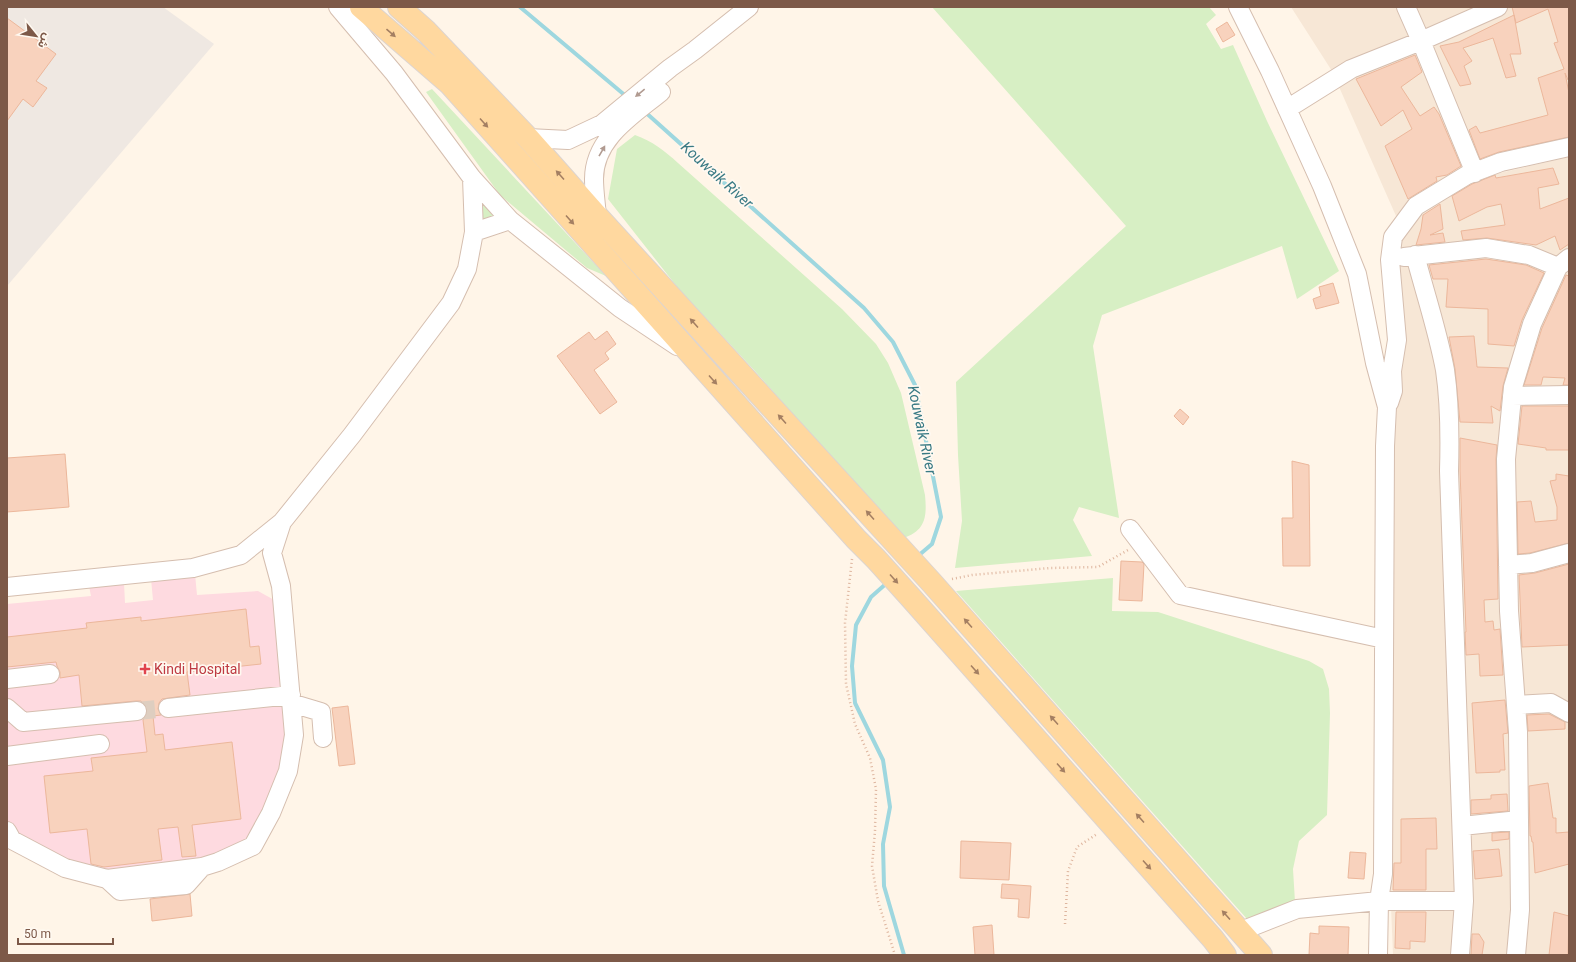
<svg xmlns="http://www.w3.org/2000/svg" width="1576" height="962" font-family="Roboto,'Noto Sans Arabic',sans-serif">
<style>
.residential{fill:#f7e7d6}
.industrial{fill:#efe8e2}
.medical{fill:#fedae0}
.green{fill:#d7efc4}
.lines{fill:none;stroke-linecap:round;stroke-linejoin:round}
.stream{stroke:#9ed7df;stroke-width:4}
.building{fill:#f8d2bd;stroke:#ecb79b}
.minor-tunnel{stroke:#decec0;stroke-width:18;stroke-dasharray:18 9;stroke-linecap:butt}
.minor-casing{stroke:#d5beaf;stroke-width:20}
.major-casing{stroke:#ddd4cf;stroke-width:24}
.path{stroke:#deb59e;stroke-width:2.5;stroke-dasharray:1 3;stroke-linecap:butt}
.minor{stroke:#fff;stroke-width:18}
.major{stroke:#ffd89f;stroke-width:22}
.oneway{fill:#a47f62}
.oneway2{fill:#b19b91}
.health-dot{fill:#e0444e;stroke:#fff9f1;stroke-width:1.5}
.labels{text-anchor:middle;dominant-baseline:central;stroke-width:3.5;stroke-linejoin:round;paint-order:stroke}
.health-label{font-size:14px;fill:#be3a42;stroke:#fff9f1;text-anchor:start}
.water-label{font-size:15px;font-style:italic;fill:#397a84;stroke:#fff9f1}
</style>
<rect width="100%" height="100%" fill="#fff5e8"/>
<path class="residential" d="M1291 7H1569V147L1439 187 1396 216 1332 71Z
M1569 157V955H1393L1391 906 1395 244 1422 210 1482 177Z"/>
<path class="industrial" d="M7 7H163L214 44 7 286Z"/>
<path class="medical" d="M195 574 197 595 258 591 276 601 288 735 280 772 259 820 244 845 188 863 96 872 15 835 8 823 7 817V604L91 596 89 586 124 583 125 603 153 600 151 579Z"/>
<path class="green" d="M932 7H1209L1216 15 1206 24 1221 49 1233 45 1267 121 1339 271 1297 299 1282 246 1102 315 1093 346 1119 518 1079 507 1073 520 1092 556 955 568 962 521 958 455 956 382 1126 226Z
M432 89 606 276 587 268 500 195 426 92Z
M635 135C652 141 665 151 678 163L842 309 876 344 888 363 901 393 925 495C927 516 926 531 903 538L754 370 678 288 608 199 617 149Z
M480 194 500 216 480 223Z
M1113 578 1112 611 1158 612 1309 661 1323 669 1329 689 1330 713 1327 815 1299 841 1293 869 1295 902 1247 919 956 591Z"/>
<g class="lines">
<path class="stream" d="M520 7 627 97
M644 111 864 308 893 342 915 385 941 517 932 544 918 556
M888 582 871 597 856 625 852 666 855 703 883 760 890 807 883 844 884 886 904 955"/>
</g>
<path class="building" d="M1512 7H1569V80H1568L1565 73 1569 93V137L1499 152 1480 159 1469 130 1476 126 1480 133 1548 115 1538 78 1564 69 1554 43 1558 42 1548 9 1516 23Z
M1514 15 1521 54H1510L1516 76 1506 78 1493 38 1463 48 1472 61 1464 66 1471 84 1460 86 1440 46 1459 42Z
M7 18 56 54 36 81 47 88 33 107 23 99 7 121Z
M1227 22 1235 35 1223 42 1216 29Z
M1415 55 1422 72 1401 87 1420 116 1434 107 1439 114 1461 166 1447 175 1436 177 1437 181 1408 199 1385 146 1412 129 1403 110 1381 126 1356 79Z
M1553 168 1559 184 1538 188 1540 209 1569 198V244L1560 250 1555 236 1536 245 1487 238 1463 240 1461 231 1505 225 1501 204 1487 207 1459 221 1452 196 1472 184 1495 175 1496 178Z
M1440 204 1443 229 1430 235 1443 233 1445 242 1416 245 1421 229 1423 215Z
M1486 259 1526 265 1544 273 1522 320 1514 346 1488 344V309L1446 307 1448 279H1433L1429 265Z
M1566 275 1569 276V385H1563L1565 378 1543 377 1541 385H1524L1542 328Z
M1333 283 1339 303 1316 309 1313 299 1321 296 1319 287Z
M607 331 616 344 605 353 609 359 594 370 617 402 600 414 557 356 589 332 595 340Z
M1474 336 1477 367 1508 368 1503 386 1500 411 1491 406 1493 423 1460 422 1455 369 1449 337Z
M1522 406H1569V450H1546V448L1518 444Z
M1180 409 1189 417 1183 425 1174 416Z
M1460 438 1497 445 1496 459 1498 599 1484 600 1485 622 1493 621 1494 630 1500 629 1503 675 1480 676 1479 654 1466 655 1465 632H1466L1460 471Z
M65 454 69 507 7 512V458Z
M1292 461 1309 465 1310 566H1283L1282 518H1293Z
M1556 474 1569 476V543L1530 553 1518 554 1517 502 1531 501 1535 522 1557 520V507L1550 481 1556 480Z
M1121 561 1142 562 1144 564 1142 601 1119 600Z
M1569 564V645L1522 647 1519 575 1535 573Z
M246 609 250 647 259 646 261 664 187 672 190 695 162 699 159 703 158 709 161 715 153 716 155 735 163 734 165 750 232 742 241 819 192 825 196 856 182 857 178 827 158 829 162 860 104 867 91 864 87 829 50 833 44 776 93 771 91 758 147 752 143 720 147 715V710L145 705 141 701H136L82 706 79 675 60 678V672L57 666 56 662 7 667V637L87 628 86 623 141 617V621Z
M1505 700 1508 733 1503 734 1505 770H1500V772L1476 773 1472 703Z
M348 706 355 764 339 766 332 708Z
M1549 714 1565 722V729L1528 731 1527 715Z
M1548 783 1553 818H1556V833L1569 832V864L1535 873 1533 842H1532L1531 836H1530L1529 786Z
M1507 794 1508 811 1471 814V800L1491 799V795Z
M1436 818 1437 849H1426V890H1393L1394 863H1401V819Z
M1509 832V839L1492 841V833Z
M961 841 1011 843 1009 880 960 878Z
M1499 849 1502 876 1475 879 1473 851Z
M1350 852 1366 853 1364 879 1348 878Z
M1002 884 1031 886 1029 918 1018 917 1019 899 1001 898Z
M190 894 192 916 152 921 150 899Z
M1396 912H1426L1425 942 1410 941V949L1395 948Z
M1554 912 1569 916 1568 955H1549Z
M992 925 994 955H975L973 927Z
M1319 926 1349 927 1348 955H1309L1310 933 1319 934Z
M1472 934H1479L1484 942 1482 955H1471Z"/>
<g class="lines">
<path class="minor-tunnel" d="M137 711 168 708"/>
<g class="minor-casing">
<path id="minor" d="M338 7 394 73 472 178 510 220 620 308 677 346
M1238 7 1270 71 1322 186 1357 274 1375 363 1387 407 1385 446 1383 874 1379 901 1378 955
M1287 109 1351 69 1421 41 1406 7
M528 138 568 140 602 124 670 68 695 50 749 7
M1475 173 1421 41 1498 7
M597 216C596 204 594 191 594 179 594 138 633 115 661 92
M474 232 510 220
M1415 255C1425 293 1438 332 1445 370 1450 404 1450 437 1449 471L1464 901 1460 955
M1404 257 1486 248 1529 255 1558 267
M1512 396 1569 395
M1389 403 1393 391 1392 371 1397 340 1390 260 1393 237 1416 206 1467 175 1501 162 1569 147
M1130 529 1180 595 1384 639
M1508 565 1532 563 1569 553
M7 587 193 568 241 555 282 522 352 435 451 303 467 269 474 232 472 178
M7 679 50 674
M291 703 321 712 323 738
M1516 705 1551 703 1569 713
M7 708 23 722 137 711
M168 708 291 695
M7 756 100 744
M1462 826 1519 820
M7 831 12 840 65 868 107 879 202 867 218 862 253 846 271 813 288 771 294 735 281 586 272 553 282 522
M107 879 120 891 186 885 202 867
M1241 931 1297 909 1379 901H1464
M1516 955 1520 910 1518 732 1509 611 1506 459 1513 387 1532 324 1558 267 1569 258"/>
</g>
<g class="major-casing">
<path id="major" d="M361 7 450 84 856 539 876 559 912 599 1213 939 1225 955
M399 7 426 31 528 138 597 216 932 583 1261 955"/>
</g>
<path class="path" d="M852 559 845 623 846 684 855 724 870 758 876 789 875 831 872 866 878 901 895 955
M952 579 972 575 1050 568 1098 567 1128 550
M1065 924 1068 871 1077 847 1097 834"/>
<use href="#minor" class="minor"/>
<use href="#major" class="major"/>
</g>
<defs><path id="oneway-solid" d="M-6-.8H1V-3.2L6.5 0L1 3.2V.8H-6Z"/></defs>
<g class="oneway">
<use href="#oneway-solid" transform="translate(391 33) rotate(41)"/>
<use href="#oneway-solid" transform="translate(484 123) rotate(48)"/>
<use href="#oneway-solid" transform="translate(560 175) rotate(-132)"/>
<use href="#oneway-solid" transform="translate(570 220) rotate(48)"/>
<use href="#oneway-solid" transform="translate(694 323) rotate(-132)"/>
<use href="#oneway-solid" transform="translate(713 380) rotate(48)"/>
<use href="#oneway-solid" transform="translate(782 419) rotate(-132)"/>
<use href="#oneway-solid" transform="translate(870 515) rotate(-132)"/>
<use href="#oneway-solid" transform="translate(894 579) rotate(48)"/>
<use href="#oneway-solid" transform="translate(968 623) rotate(-132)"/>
<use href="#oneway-solid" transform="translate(975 670) rotate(48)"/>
<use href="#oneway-solid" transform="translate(1054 720) rotate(-132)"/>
<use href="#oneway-solid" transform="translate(1061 768) rotate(48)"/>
<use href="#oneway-solid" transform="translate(1140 818) rotate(-132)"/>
<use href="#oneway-solid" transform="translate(1147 865) rotate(48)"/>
<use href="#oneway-solid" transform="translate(1226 915) rotate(-132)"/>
</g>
<g class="oneway2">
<use href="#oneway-solid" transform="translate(640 93) rotate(141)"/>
<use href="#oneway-solid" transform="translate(602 151) rotate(-60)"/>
</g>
<path class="health-dot" d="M143 663h4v4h4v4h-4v4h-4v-4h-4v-4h4z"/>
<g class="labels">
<g class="health-label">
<text x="154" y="669">Kindi Hospital</text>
</g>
<g class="water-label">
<text transform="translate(717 175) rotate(42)">Kouwaik River</text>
<text transform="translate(922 430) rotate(78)">Kouwaik River</text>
</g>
</g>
<rect width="1576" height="962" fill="none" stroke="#7d5948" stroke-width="16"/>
<g transform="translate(36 36) rotate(120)" stroke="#fff9f1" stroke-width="3" paint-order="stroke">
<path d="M0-3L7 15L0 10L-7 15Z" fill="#7d5948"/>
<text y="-6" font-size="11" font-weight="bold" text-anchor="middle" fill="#7d5948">ش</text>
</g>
<path d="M18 938v6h95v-6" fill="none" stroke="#7d5948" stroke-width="2"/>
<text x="24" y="938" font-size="12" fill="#7d5948" stroke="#fff9f1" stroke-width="3" paint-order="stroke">50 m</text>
</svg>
